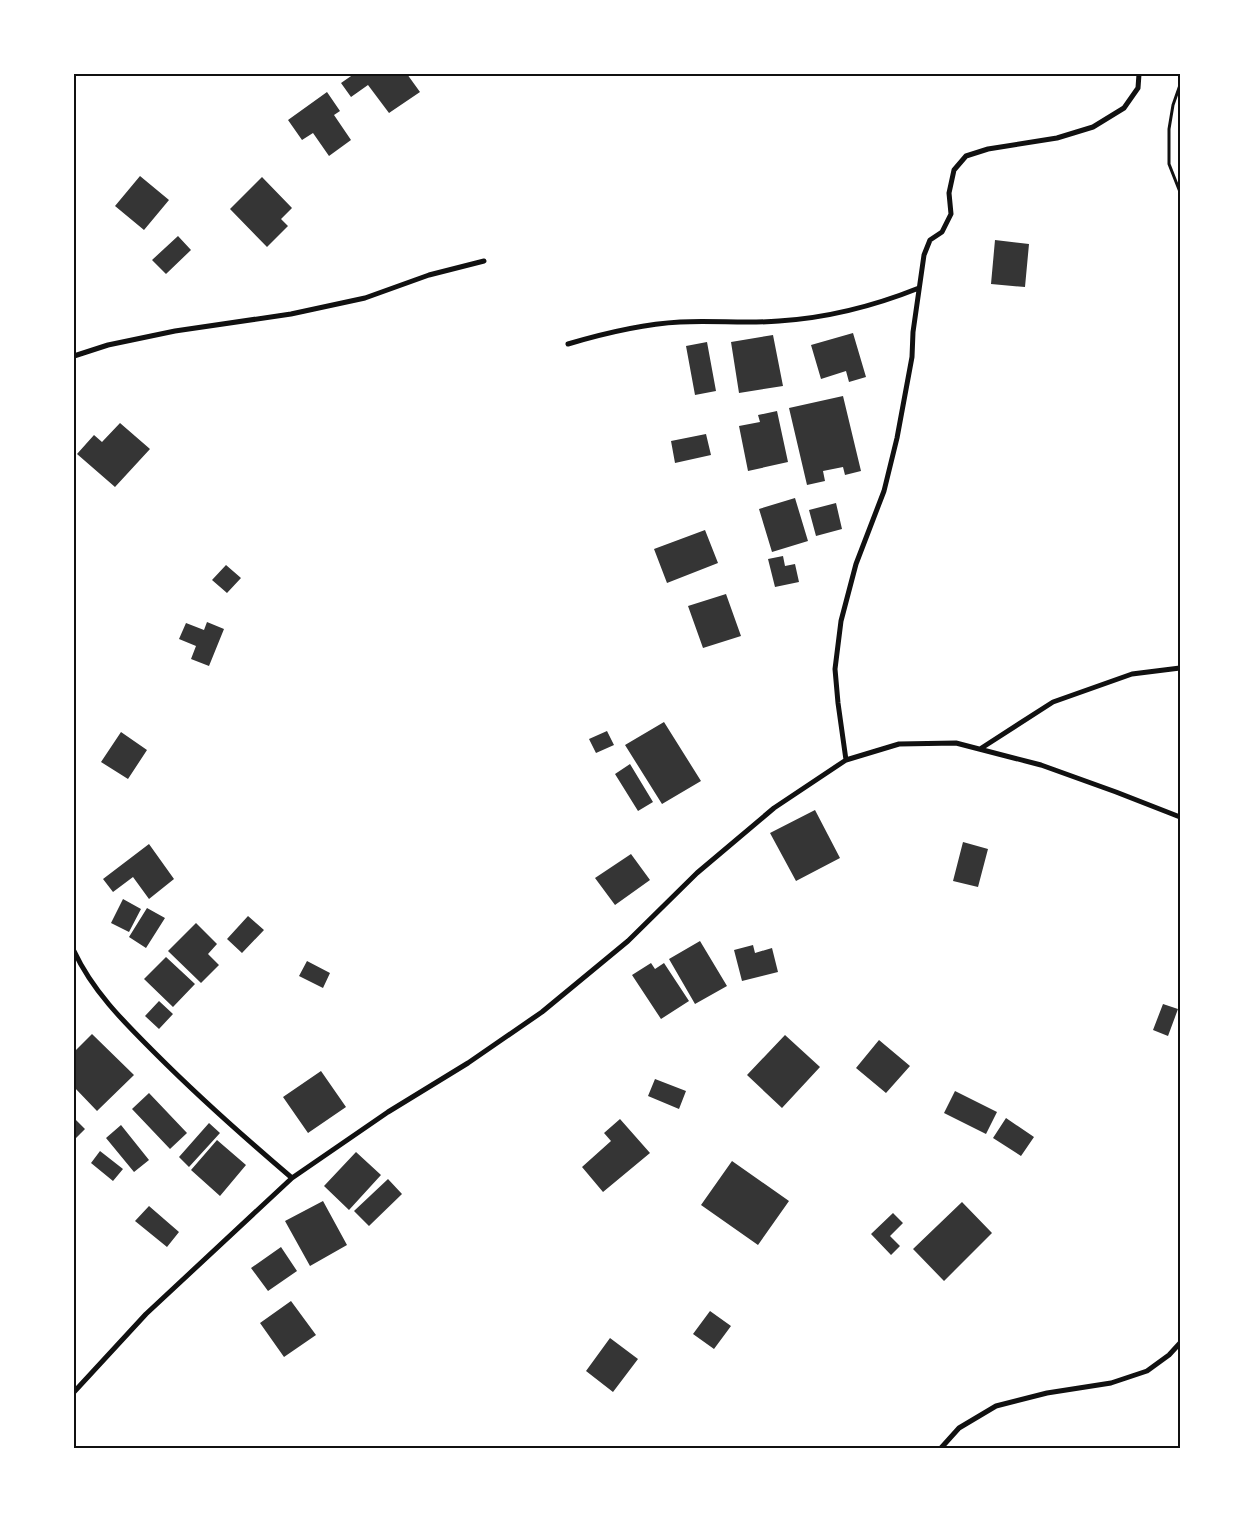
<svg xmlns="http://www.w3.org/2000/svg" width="1254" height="1522" font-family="Manrope,sans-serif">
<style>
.building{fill:#353535}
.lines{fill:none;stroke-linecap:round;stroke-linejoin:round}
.path{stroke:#111;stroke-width:3}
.minor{stroke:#111;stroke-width:5}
.neatline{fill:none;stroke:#111;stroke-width:2}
</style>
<rect width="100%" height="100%" fill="#fff"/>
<path class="building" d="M354 74H407L420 92 389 113 368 85 351 97 341 83Z
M327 92 340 111 334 115 351 140 329 156 313 133 302 140 288 120Z
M140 176 169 200 144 230 115 206Z
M262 177 292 208 281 219 288 226 267 247 230 209Z
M178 236 191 250 166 274 152 260Z
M995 240 1029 244 1025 287 991 284Z
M853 333 866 377 849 382 846 371 821 379 811 345Z
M773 335 783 386 739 393 731 342Z
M707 342 716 391 695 395 686 346Z
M843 396 861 471 845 475 843 467 823 471 825 481 807 485 789 408Z
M777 411 788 462 748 471 739 426 760 422 758 415Z
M120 423 150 449 115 487 77 454 94 435 102 442Z
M706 434 711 455 675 463 671 441Z
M795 498 808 541 772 552 759 509Z
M836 503 842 529 816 536 809 510Z
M705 530 718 563 667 583 654 549Z
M783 556 785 566 795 564 799 582 775 587 768 559Z
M226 565 241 578 227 593 212 580Z
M726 594 741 636 703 648 688 606Z
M207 622 224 629 209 666 191 659 196 646 179 639 186 623 204 630Z
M664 722 701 781 662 804 625 745Z
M607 731 614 745 596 753 589 739Z
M121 732 147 750 128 779 101 762Z
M630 764 653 802 638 811 615 774Z
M815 810 840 858 796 881 770 833Z
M963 842 988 849 978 887 953 881Z
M149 844 174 879 149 899 133 877 113 892 103 879Z
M631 854 650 880 615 905 595 878Z
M123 899 141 909 129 932 111 923Z
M147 908 165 918 146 948 129 937Z
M248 916 264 930 242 953 227 939Z
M196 923 217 944 208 954 219 965 201 983 168 951Z
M700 941 727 986 695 1004 669 959Z
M753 945 755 953 772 948 778 972 742 981 734 950Z
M166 957 195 984 173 1007 144 979Z
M307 961 330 973 323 988 299 976Z
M651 963 655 969 664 963 689 1001 661 1019 632 975Z
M159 1001 173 1014 159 1029 145 1016Z
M1163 1004 1178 1009 1168 1036 1153 1030Z
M92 1034 134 1075 97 1111 74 1087V1052Z
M785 1035 820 1067 782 1108 747 1075Z
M879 1040 910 1066 886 1093 856 1068Z
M321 1071 346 1107 308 1133 283 1097Z
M655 1079 686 1091 679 1109 648 1096Z
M955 1091 997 1112 986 1134 944 1113Z
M149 1093 187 1133 170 1149 132 1109Z
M74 1118 85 1129 74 1140Z
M1006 1118 1034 1137 1021 1156 993 1138Z
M620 1119 650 1153 603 1192 582 1167 611 1141 604 1133Z
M209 1123 220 1133 189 1167 179 1157Z
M121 1125 149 1160 134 1172 106 1138Z
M217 1140 246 1165 220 1196 191 1170Z
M100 1151 123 1169 113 1181 91 1163Z
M356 1152 381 1175 349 1210 324 1186Z
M732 1161 789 1201 758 1245 701 1205Z
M388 1179 402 1194 369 1226 354 1211Z
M323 1201 347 1245 310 1266 285 1221Z
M962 1202 992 1233 944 1281 913 1249Z
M149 1206 179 1232 167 1247 135 1221Z
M893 1213 903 1223 890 1236 900 1246 891 1255 871 1234Z
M281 1247 297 1271 268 1291 251 1268Z
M291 1301 316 1335 284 1357 260 1323Z
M710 1311 731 1326 714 1349 693 1334Z
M610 1338 638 1359 613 1392 586 1371Z"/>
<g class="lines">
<path class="path" d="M1180 85 1173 105 1169 129V164L1180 192"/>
<path class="minor" d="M568 344C605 333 642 324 680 322 713 320 746 324 779 321 827 318 874 306 919 288
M74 356 108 345 175 331 291 314 365 298 429 275 484 261
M980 749 1053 702 1132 674 1180 668
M846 760 838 703 835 669 841 621 856 564 884 491 897 438 912 357 913 332 924 255 930 240 942 232 951 214 949 193 954 170 966 156 988 149 1057 138 1093 127 1124 108 1138 88 1139 74
M74 951C93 992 125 1023 157 1055 200 1098 245 1138 292 1178
M74 1392 146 1314 292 1178 388 1112 468 1063 542 1012 628 941 697 873 774 808 846 760 899 744 956 743 1041 765 1116 792 1180 817
M941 1448 959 1428 996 1406 1047 1393 1111 1383 1147 1371 1169 1355 1180 1343"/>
</g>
<rect width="1254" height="1522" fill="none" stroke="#ffffff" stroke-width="150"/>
<rect x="75" y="75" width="1104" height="1372" class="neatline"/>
</svg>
